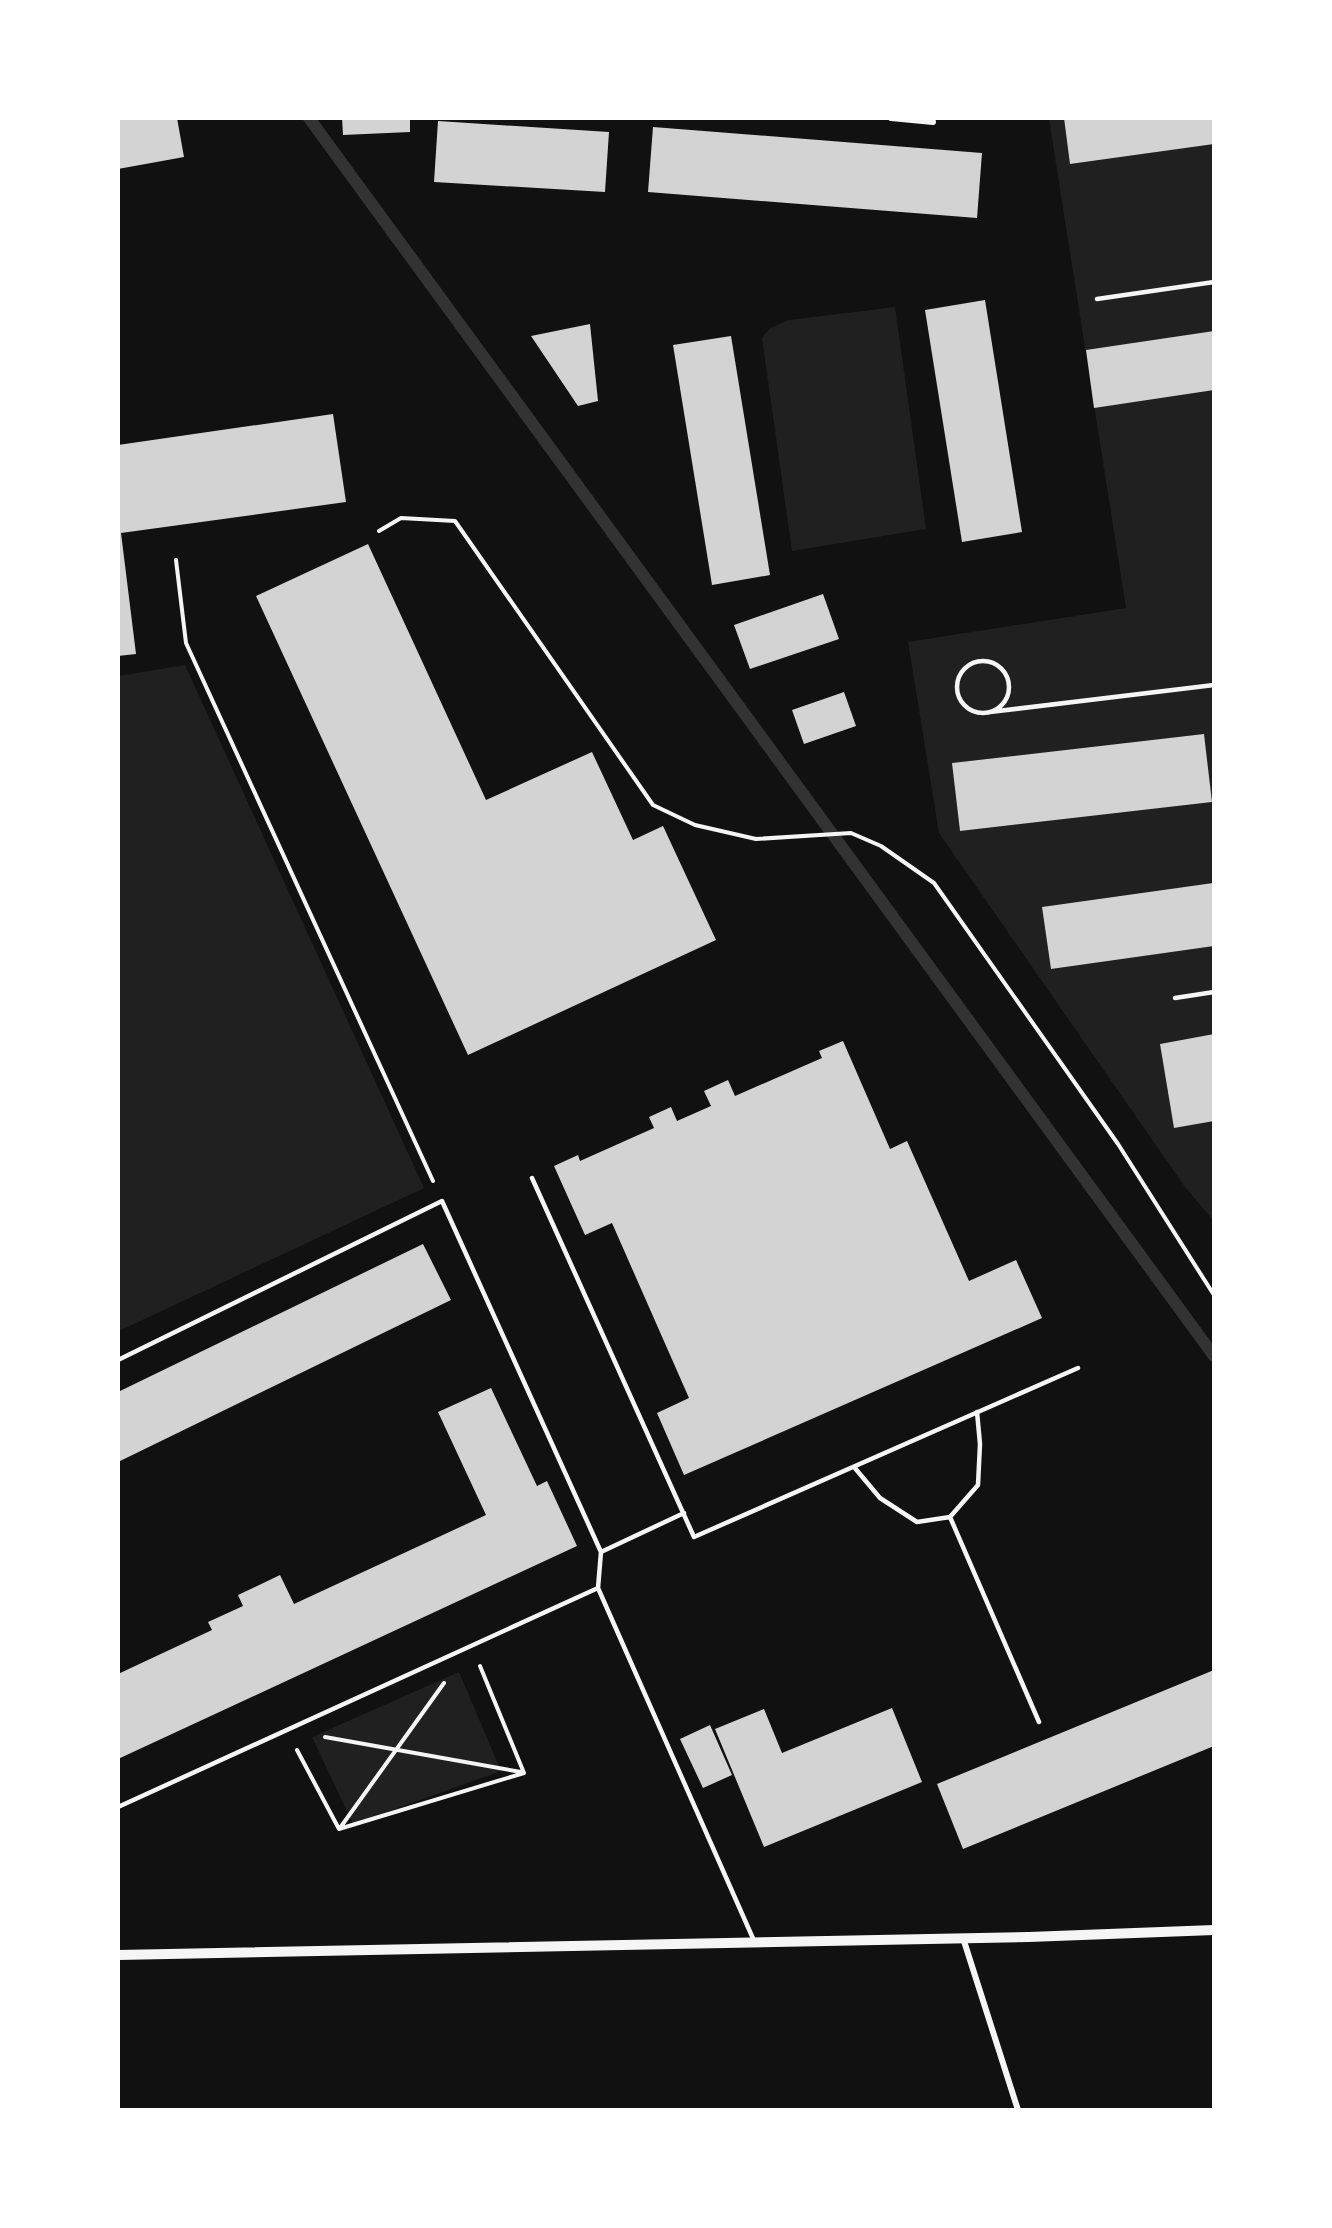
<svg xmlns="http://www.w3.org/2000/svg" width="1332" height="2228" font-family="Karla,sans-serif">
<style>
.green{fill:#202020;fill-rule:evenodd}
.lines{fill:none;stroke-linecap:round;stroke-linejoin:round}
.stream{stroke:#333;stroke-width:12}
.building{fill:#d3d3d3}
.path{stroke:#f5f5f5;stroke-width:4}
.service{stroke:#f5f5f5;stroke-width:4.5}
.minor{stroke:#f5f5f5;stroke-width:6}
.tertiary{stroke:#f5f5f5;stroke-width:10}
</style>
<rect width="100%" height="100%" fill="#111"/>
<path class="green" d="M1049 119H1064L1071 164 1213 144V889L1212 883 1042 907 1051 969 1213 946V1034L1160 1044 1174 1128 1213 1121V1220L1185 1187 939 833 908 642 1126 608ZM1204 734 1212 802 960 831 952 763Z
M895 307 926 529 792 551 762 338 770 328 789 320Z
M185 665 424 1188 119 1331V676Z
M459 1672 501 1771 353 1824 312 1737Z"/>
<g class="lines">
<path class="stream" d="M309 118 1214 1356"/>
</g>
<path class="building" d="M118 118H177L184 157 118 169Z
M342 118H410V132L343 135Z
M1064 118H1214V144L1070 164Z
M438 121 609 132 605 192 434 182Z
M653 127 982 153 977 218 648 192Z
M985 300 1022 532 962 542 925 310Z
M590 324 598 401 578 406 531 336Z
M1214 331V390L1094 408 1086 350Z
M731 336 770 575 712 585 673 345Z
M333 414 346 502 121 533 136 654 118 656V445Z
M368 544 486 800 592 752 633 840 663 826 716 940 468 1055 256 596Z
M823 594 839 639 750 669 734 625Z
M844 692 856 726 804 744 792 710Z
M1204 734 1212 802 960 831 952 763Z
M1213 883 1214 946 1051 969 1042 907Z
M1214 1034V1121L1174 1128 1160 1044Z
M843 1041 890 1149 907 1141 969 1281 1016 1260 1042 1318 684 1475 657 1413 689 1398 612 1223 585 1235 554 1166 578 1155 580 1161 654 1128 649 1117 671 1107 677 1121 711 1106 704 1091 728 1080 735 1096 822 1058 819 1051Z
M423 1244 451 1300 118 1462V1392Z
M491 1388 537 1486 547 1481 577 1546 118 1759V1674L212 1630 208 1622 243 1606 238 1595 280 1575 294 1604 486 1515 438 1412Z
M1214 1670V1746L963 1849 937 1784Z
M892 1708 922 1782 764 1847 715 1729 764 1709 782 1753Z
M710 1725 732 1775 703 1788 680 1739Z"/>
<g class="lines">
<path class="path" d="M379 531 401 518 455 521 653 805 695 825 756 839 851 833 881 846 934 883 1118 1144 1214 1295
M176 560 186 643 433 1181
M325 1737 521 1772
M297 1750 339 1829 524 1773 480 1666
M340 1828 444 1683"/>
<path class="service" d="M1097 299 1214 282
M957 687a26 26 0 1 1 52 0a26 26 0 1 1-52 0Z
M990 712 1214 685
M1175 998 1214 992
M532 1178 694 1537 1078 1368
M118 1360 442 1201 601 1552 598 1588 755 1943
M854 1467 880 1498 917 1522 950 1517 978 1485 980 1444 977 1412
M950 1517 1039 1722
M601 1552 684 1513
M118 1807 598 1588"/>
<path class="minor" d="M891 118 933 122
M963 1938 1018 2110"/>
<path class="tertiary" d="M118 1955 1029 1937 1214 1930"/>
</g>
<rect width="1332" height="2228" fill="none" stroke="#ffffff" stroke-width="240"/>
</svg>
